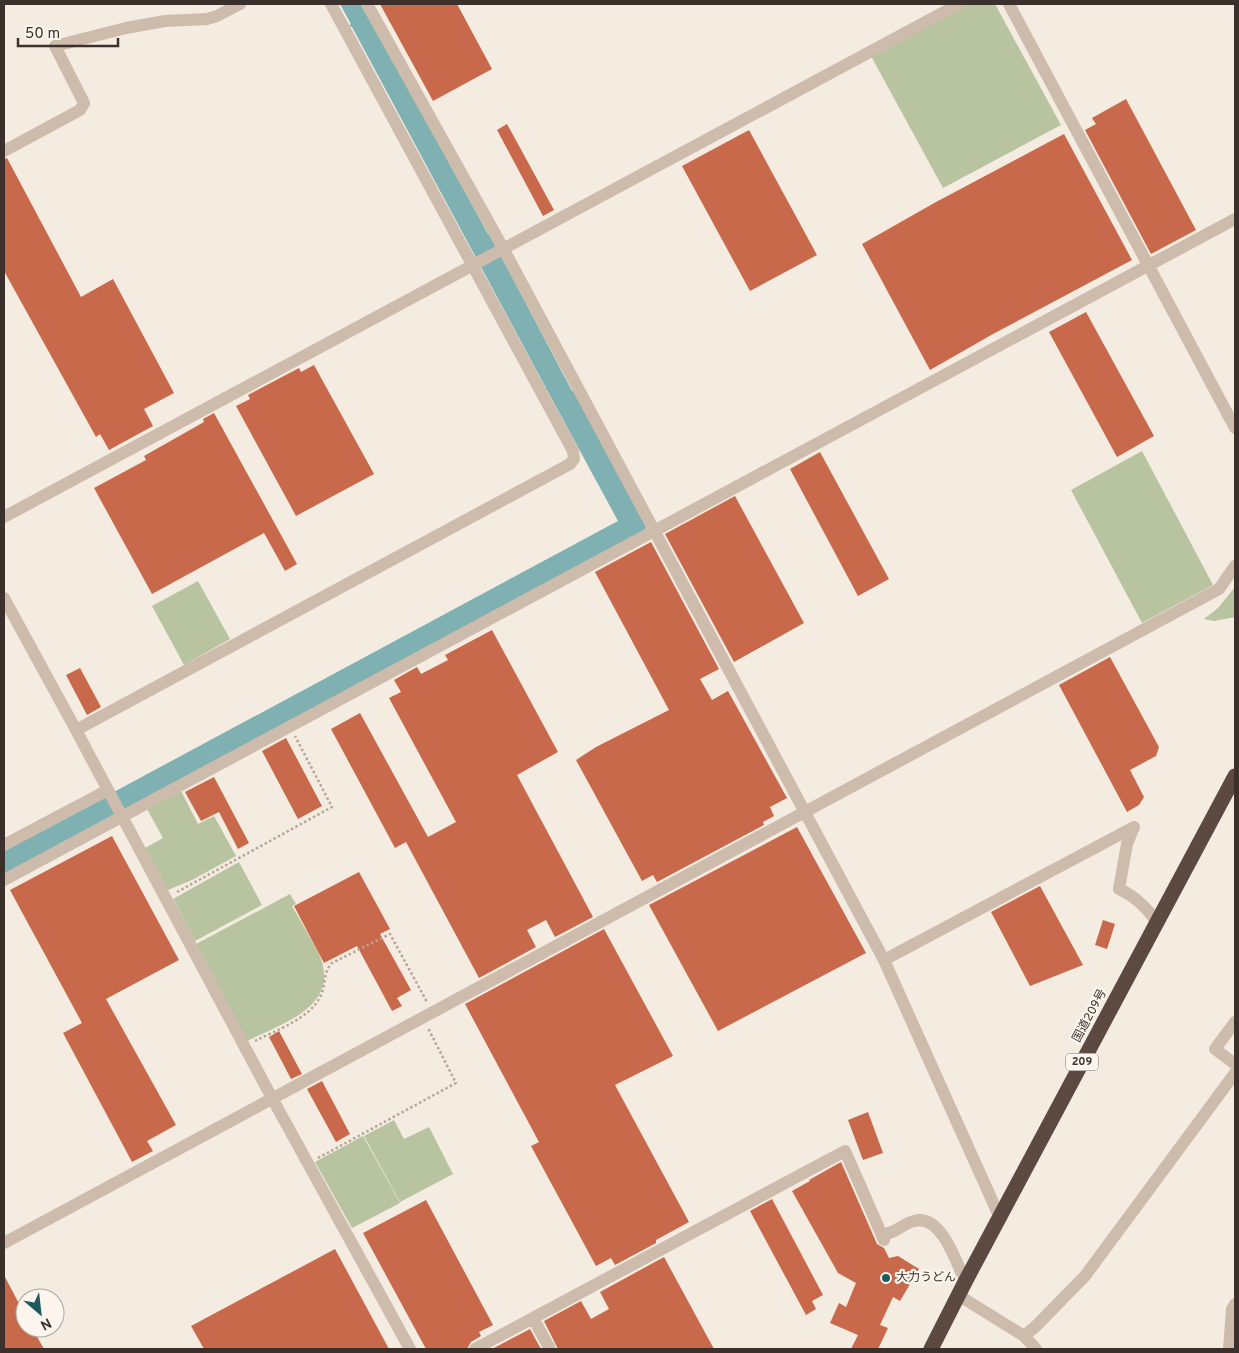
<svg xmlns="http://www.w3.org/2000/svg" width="1239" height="1353" font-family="Overpass,'Noto Sans JP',sans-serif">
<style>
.green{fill:#b8c4a0}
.water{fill:#7fb0b2}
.building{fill:#c8694b}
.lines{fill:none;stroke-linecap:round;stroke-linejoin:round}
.path{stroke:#b9a596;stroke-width:2.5;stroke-dasharray:2.5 2.5;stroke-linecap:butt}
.minor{stroke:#cdbbac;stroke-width:12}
.highway{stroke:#5c4a42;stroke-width:15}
.poi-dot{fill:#1f5a5e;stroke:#fbf5ee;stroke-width:2}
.labels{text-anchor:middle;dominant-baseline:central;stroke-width:4.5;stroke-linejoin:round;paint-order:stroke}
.shield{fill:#fbf5ee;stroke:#756b66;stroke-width:1}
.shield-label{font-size:11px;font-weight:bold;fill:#3b302b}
.street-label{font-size:12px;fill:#3b302b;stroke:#fbf5ee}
.poi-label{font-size:12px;fill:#3b302b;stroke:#fbf5ee;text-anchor:start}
</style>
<rect width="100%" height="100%" fill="#f4ebe1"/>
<path class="green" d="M968 4H995L1061 125 943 188 871 56Z
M1142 451 1213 585 1142 623 1071 490Z
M198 581 230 639 184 665 152 606Z
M1235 587V617L1214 621 1204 619 1218 608Z
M181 791 198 824 214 816 236 856 192 880 168 890 145 848 163 838 147 809Z
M239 862 262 905 195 941 173 899Z
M290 894 296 904 292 906C301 922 311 938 319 954 342 1006 283 1023 247 1041L196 944Z
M394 1120 404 1139 429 1127 453 1174 400 1202 364 1136Z
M363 1136 400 1203 352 1228 315 1162Z"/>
<path class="water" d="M340 4H362L488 234 490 235 572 391H575L646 526 645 530 4 874V851L618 521 547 390 545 389 546 388 352 27 349 26 351 24Z"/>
<path class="building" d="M380 4H457L492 69 433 101Z
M1126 99 1196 230 1151 254 1085 130 1096 124 1092 118Z
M507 124 554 210 543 216 497 130Z
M749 130 817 255 750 291 682 166Z
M1064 134 1132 260 993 334 930 370 862 244 936 202Z
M7 158 81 297 113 279 174 393 144 409 153 426 109 450 100 434 96 437 4 271V159Z
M1086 312 1154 436 1117 457 1049 332Z
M314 365 374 474 296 516 236 406 250 399 248 395 299 368 301 372Z
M214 413 297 564 285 571 264 533 152 594 94 488 146 460 144 456 204 422 203 419Z
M820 452 889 579 858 596 790 469Z
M735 496 804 623 734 662 665 534Z
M651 542 719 669 700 679 712 700 728 691 787 798 770 807 774 816 763 822 764 825 657 882 653 875 642 881 576 760 596 747 669 710 595 572Z
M492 630 558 752 517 775 593 917 555 937 546 920 527 930 536 947 479 978 406 842 395 848 331 729 360 713 428 837 456 822 389 698 401 692 394 680 417 667 421 674 448 660 445 655Z
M1110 657 1159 747 1156 756 1130 770 1144 797 1139 805 1127 812 1059 685Z
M80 668 101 707 87 715 66 675Z
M286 738 322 806 298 819 262 751Z
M214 777 249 843 238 849 219 812 201 821 185 792Z
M797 827 866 953 718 1031 649 905Z
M112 836 179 960 106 999 176 1125 147 1141 153 1151 132 1162 63 1033 82 1023 10 890Z
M359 872 390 929 380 934 411 990 397 998 402 1006 392 1011 357 946 324 963 294 906Z
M1040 886 1083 965 1030 986 991 912Z
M1103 920 1115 924 1107 949 1095 945Z
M604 929 673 1056 615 1085 689 1222 656 1240V1243L615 1265 611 1258 596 1266 531 1146 539 1142 465 1004Z
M279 1031 302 1074 291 1079 269 1037Z
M322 1081 350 1134 336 1142 307 1089Z
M868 1112 883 1153 863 1160 848 1120Z
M841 1162 877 1244 884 1248 889 1258 898 1256 919 1269 900 1301 893 1297 880 1325 888 1328 878 1349H851L858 1335 830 1323 839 1303 846 1307 856 1283 838 1273 792 1191 810 1181 809 1180Z
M772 1199 823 1295 812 1301 816 1309 806 1315 750 1211Z
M426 1200 493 1325 479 1332 481 1336 471 1342 467 1349H426L363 1233Z
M335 1249 389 1349H204L191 1326Z
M664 1257 714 1349H558L544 1321 581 1301 591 1319 609 1309 600 1292Z
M4 1275 25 1315V1328H32L44 1349H4Z
M530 1329 541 1349H492Z"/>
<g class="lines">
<path class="path" d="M177 892 332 807 295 736
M255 1041C278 1029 310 1019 321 995 326 984 323 972 332 963L390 934 427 1002
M318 1158 456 1083 428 1028"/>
<path class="minor" d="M367 4 503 248 884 960 1000 1218
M1009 4 1235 428
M4 151 80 110 84 103 55 46 126 28 165 21 207 19 217 16 240 4
M4 517 959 4
M4 598 76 730 272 1098 410 1349
M76 730 570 464 574 459 573 451 331 4
M1134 827 1127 844 1119 889C1135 896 1147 908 1157 922
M4 845 108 790
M4 880 1235 219
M884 960 1134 827
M1235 1022 1215 1049 1235 1064
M882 1234C895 1234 902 1224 914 1221 941 1213 957 1263 965 1282
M4 1243 1219 589 1235 566
M958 1295 1024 1336 1035 1327 1085 1276 1235 1073
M533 1318 550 1349
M1024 1336 1036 1349
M475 1349 845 1151 884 1240
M1229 1349 1232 1309 1235 1304"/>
<path class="highway" d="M931 1349 965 1282 1235 776"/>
</g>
<circle class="poi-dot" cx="886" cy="1278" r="5"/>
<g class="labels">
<rect class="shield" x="1066" y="1053.5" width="32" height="17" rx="4"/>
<g class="shield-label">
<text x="1082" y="1062">209</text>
</g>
<g class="street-label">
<text transform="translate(1090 1016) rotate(-62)">国道209号</text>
</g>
<g class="poi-label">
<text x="896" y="1278">大力うどん</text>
</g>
</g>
<rect width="1239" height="1353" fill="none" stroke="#3b302b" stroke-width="10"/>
<g transform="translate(40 1313) rotate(152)"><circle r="24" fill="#fbf5ee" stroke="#aea6a0"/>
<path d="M0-4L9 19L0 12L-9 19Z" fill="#1f5a5e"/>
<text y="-8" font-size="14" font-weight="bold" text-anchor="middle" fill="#3b302b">N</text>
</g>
<path d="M18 38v8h100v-8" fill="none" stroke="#3b302b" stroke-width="2.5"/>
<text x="25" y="38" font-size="15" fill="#3b302b" stroke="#fbf5ee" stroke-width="4" paint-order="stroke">50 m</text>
</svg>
